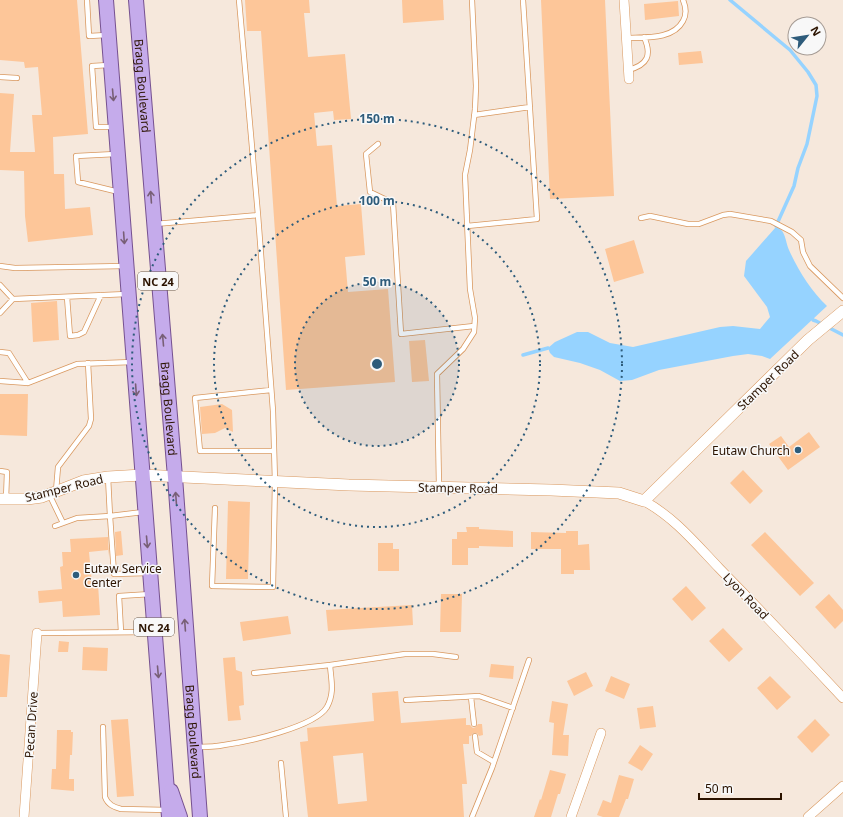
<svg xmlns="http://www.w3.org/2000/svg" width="843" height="817" font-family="'Noto Sans',sans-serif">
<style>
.water{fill:#96d3ff}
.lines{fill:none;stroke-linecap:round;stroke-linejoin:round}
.stream{stroke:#96d3ff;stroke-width:3.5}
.building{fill:#fdc699;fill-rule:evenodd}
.service-casing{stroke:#d9985f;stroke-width:6}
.minor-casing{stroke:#d9985f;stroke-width:10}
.tertiary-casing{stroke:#d9985f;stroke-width:12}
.primary-casing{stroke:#765190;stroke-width:16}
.service{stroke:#fff;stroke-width:4.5}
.minor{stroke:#fff;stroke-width:9}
.tertiary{stroke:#fff;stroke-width:11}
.primary{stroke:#c5abeb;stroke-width:14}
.oneway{stroke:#785f76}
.ring{fill:none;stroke:#2e5c7b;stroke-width:2;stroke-dasharray:2 4}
.poi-dot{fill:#2e5c7b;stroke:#f8f8f8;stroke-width:1.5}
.labels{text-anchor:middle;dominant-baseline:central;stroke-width:3;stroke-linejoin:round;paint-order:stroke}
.shield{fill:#f8f8f8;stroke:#68584a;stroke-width:1}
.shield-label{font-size:11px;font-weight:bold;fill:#2b1300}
.street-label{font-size:12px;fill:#2b1300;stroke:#f8f8f8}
.poi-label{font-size:12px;fill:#2b1300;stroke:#f8f8f8;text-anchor:end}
.centre{fill:#2e5c7b;stroke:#f8f8f8;stroke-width:2}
.ring-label{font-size:12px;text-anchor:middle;font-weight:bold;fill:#2e5c7b;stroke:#f8f8f8;stroke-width:3;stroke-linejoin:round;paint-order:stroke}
</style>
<rect width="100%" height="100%" fill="#f6e8dc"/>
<path class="water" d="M776 227C786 230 785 241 789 250 798 270 811 291 827 306L770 359 762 356 748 354 733 356 659 370 632 380 620 381 600 370 580 363 554 357 550 353 548 348 555 342 577 332H588L610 343 633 347 720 327 733 326 760 329 770 317 767 307 744 276 746 261Z"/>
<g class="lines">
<path class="stream" d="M730 0 790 50 808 72 816 85 817 96 807 144 798 168 794 186 776 226
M812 317 813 320 816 321 843 335
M523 355 548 348"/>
</g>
<path class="building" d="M0 0H77L88 134 53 137 54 174H64L65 209 90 207 93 235 28 242 25 216 24 171 0 170V93L14 94 10 152H35L32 115H42L38 67 25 68 24 62 0 60Z
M245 0H309L310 13H304L308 57 345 54 351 119 334 120 333 111 314 113 317 146 332 145 337 206 361 204 365 255 345 257 348 292 388 289 395 382 286 390 261 31H247Z
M402 0H443L444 20 403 23Z
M541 0H605L614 196 550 199Z
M678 1 679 16 645 20 644 4Z
M701 51 703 63 679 65 678 53Z
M634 240 644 273 614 282 605 249Z
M57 301 59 340 33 342 31 303Z
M425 340 429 381 412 382 409 341Z
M0 394H28L27 436 0 435Z
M222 404 232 410 233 432 225 428 215 433 202 434 200 407Z
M809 432 820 447 788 470 769 444 781 436 789 447Z
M743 470 763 491 750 504 730 483Z
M228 501 250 502 248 579H226Z
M466 527H479V529L513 531V547L479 546V548H468V565H452V539H457V532H467Z
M121 531 123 555 116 556 115 532Z
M566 531H578V545L589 544 590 570H574V574H561V549H531V532L566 533Z
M765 532 814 583 800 596 751 545Z
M108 537 109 556 108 550 89 552 92 584H98L100 615 63 617 62 601 39 603 38 591 62 589 60 567 63 566 62 552H71L70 539Z
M378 543H393V549H399V571H378Z
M686 586 706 608 692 621 672 599Z
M441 594H462L461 632H440Z
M829 594 843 610V621L835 629 815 607Z
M412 605 413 625 328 631 326 610Z
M288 616 291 634 243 641 240 622Z
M723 628 743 649 729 662 709 641Z
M59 641 69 642 68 652H58Z
M83 647 108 648 107 671 82 670Z
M0 654 10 655 7 697H0Z
M235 657 236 670 242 672 244 705 239 706 241 720 228 721 223 658Z
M491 664 514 666 513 679 489 677Z
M586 672 593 686 574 696 567 681Z
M611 676 630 684 624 699 605 691Z
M770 676 791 697 777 710 757 688Z
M398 691 401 723 466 718V725H470L473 728 476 727 478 724H482L483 735 479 736 477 733H473L471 736H469V744H463L467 784H462L464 817H308L300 742 308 741 307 728 374 721 372 693ZM363 753 367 801 338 804 333 756Z
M552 701 568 704 563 735H569L568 756 552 755 554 723 549 722Z
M653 706 656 727 640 729 637 708Z
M128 719 134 796 117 797 111 720Z
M815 719 830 735 812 753 797 737Z
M57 730H71V732H73L72 755H70L69 779H74V791L51 789 52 769H56Z
M640 745 653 754 642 771 628 763Z
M550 770 566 774 560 794H558L551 817H534L540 799 541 800Z
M619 775 634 779 628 799H626L619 817H603L597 815 603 800 611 803Z"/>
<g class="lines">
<g class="service-casing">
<path id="service" d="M87 0 89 36 107 35
M626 38C645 37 673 40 683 21 687 14 686 7 683 0
M109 65 92 66 96 127H114
M628 70C648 65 652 55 644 37
M0 77 17 78
M474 115 530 107
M378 144 366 154 370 192 393 203 401 334 474 326
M116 154 76 156 78 182 119 192
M641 218 650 216 688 224H699L723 215 730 214 771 221 792 232 801 240 803 252 810 266 843 298
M155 224 258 215 239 0
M467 226 537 219 523 0
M0 266 15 268 125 266
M0 285 13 299 127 294
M67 297 70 336 78 335 84 332 101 295
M0 313 13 299
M0 352 9 353 28 383
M0 381 28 383 77 364 133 362
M271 390 195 398 200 451H274
M0 471 7 472 6 499
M108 477 110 516 143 512
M439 487 437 374 463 349 474 332 475 318 470 289 465 175 470 150 475 109 476 86 472 0
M56 491 58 467 89 426 91 419 88 363
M49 494 63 523
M215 508 212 586 273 587 275 482 273 411 258 215
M55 526 77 518 110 516 114 574 149 573
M121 632 119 596 151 594
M37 633 154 632
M330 665 405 654H433L456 657
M471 697 474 724
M406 700 479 696 513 708
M103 727 105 797C108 805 114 807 121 809L168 810
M475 736 477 752 494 762
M196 747C205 747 215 747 224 745 247 742 315 727 327 707 335 692 331 680 330 665L254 673
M281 763 286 817
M472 817 492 768 529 660"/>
</g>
<g class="minor-casing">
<path id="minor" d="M624 0 629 79
M644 501C674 517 696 544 719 568 761 611 802 654 843 698
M24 817 37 633
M571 817 601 733
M808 817 843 786"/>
</g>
<g class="tertiary-casing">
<path id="tertiary" d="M0 499H27L42 497 83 481 108 477 142 475 349 485 551 490 619 493 644 501 808 340 843 311"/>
</g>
<g class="primary-casing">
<g id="primary">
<path d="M106 0 169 817"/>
<path id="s1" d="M136 0 175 477 200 817"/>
<path d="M171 791 180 817"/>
</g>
</g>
<use href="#service" class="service"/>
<use href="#minor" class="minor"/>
<use href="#tertiary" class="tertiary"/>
<use href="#primary" class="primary"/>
</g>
<defs><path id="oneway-shaft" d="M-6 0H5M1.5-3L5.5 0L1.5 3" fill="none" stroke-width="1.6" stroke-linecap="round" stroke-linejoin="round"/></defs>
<g class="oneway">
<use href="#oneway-shaft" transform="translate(113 95) rotate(85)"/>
<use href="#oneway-shaft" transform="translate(151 197) rotate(-94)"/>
<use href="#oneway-shaft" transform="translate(124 238) rotate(86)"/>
<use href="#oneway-shaft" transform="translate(163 340) rotate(-95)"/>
<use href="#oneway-shaft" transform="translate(136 390) rotate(86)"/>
<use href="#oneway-shaft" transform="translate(176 498) rotate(-94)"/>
<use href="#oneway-shaft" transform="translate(147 542) rotate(85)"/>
<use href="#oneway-shaft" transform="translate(185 625) rotate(-94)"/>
<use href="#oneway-shaft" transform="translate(158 672) rotate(85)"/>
</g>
<circle cx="377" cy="364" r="82" fill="#2e5c7b" fill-opacity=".12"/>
<g class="ring">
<circle cx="377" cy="364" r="82"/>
<circle cx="377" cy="364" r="163"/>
<circle cx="377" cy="364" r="245"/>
</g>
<g class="poi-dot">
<circle cx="798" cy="450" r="4"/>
<circle cx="76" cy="575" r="4"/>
</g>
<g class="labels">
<g class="shield">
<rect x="138" y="272" width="40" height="18" rx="3"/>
<rect x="134" y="618" width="40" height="18" rx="3"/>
</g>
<g class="shield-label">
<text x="158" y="281">NC 24</text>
<text x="154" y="627">NC 24</text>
</g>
<g class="street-label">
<text stroke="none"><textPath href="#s1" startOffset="86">Bragg Boulevard</textPath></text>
<text transform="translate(768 380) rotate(-44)">Stamper Road</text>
<text stroke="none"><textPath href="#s1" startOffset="410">Bragg Boulevard</textPath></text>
<text transform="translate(64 488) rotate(-14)">Stamper Road</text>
<text transform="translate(458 488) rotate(1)">Stamper Road</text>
<text transform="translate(746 596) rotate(46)">Lyon Road</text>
<text transform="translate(31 725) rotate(-86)">Pecan Drive</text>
<text stroke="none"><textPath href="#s1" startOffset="734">Bragg Boulevard</textPath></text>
</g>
<g class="poi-label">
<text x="790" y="450">Eutaw Church</text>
<text x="84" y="568" text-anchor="start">Eutaw Service<tspan x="84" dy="14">Center</tspan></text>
</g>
</g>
<circle cx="377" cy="364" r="6" class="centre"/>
<g class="ring-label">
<text x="377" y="123">150 m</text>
<text x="377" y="205">100 m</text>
<text x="377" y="286">50 m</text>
</g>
<g transform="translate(807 36) rotate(60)"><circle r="19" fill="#f8f8f8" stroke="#a69c95"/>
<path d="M0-3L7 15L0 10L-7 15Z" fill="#2e5c7b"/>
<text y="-6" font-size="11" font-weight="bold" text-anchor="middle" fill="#2b1300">N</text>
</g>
<path d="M699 793v6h82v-6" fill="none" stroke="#2b1300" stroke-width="2"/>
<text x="705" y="793" font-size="12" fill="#2b1300" stroke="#f8f8f8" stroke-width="3" paint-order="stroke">50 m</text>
</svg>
